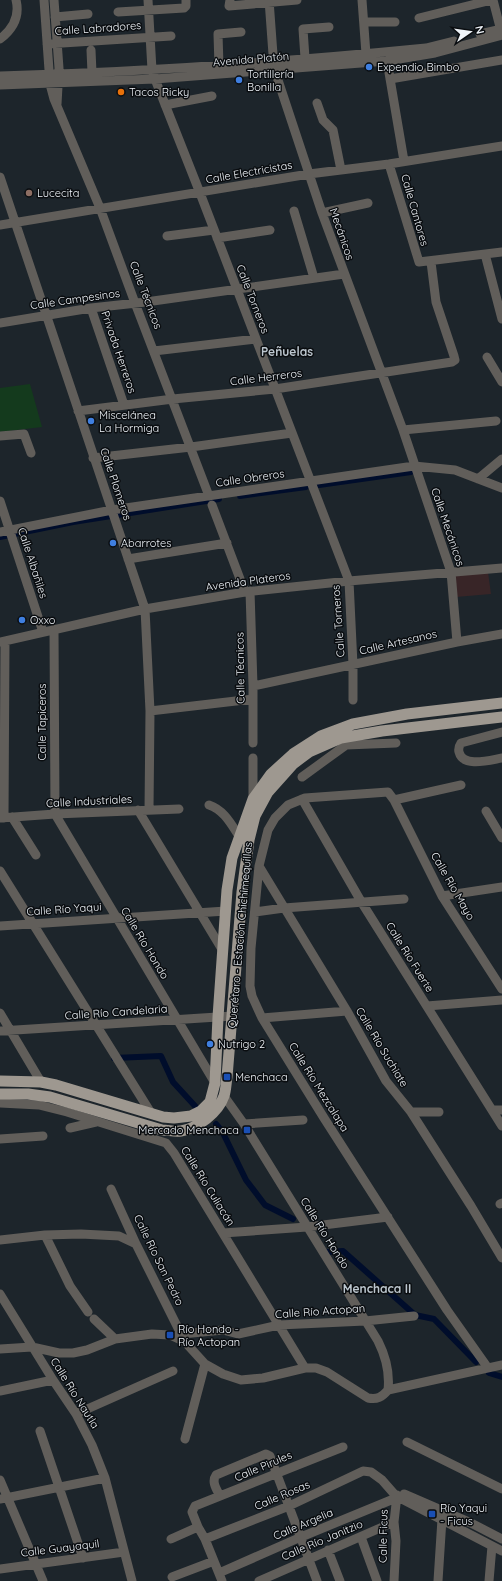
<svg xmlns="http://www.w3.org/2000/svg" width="502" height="1581" font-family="Quicksand,sans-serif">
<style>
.commercial{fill:#382527}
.green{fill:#143a1d}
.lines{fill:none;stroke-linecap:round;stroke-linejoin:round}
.canal{stroke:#000d2b;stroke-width:6}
.minor{stroke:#615e5a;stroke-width:9}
.major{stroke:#9e9890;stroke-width:11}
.shop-dot{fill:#3f7fe0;stroke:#0a0d10;stroke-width:1.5}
.food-dot{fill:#e8710a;stroke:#0a0d10;stroke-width:1.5}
.education-dot{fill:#8d6e63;stroke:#0a0d10;stroke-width:1.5}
.transit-dot{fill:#1a4fb4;stroke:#0a0d10;stroke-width:1.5}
.labels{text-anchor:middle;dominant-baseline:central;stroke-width:3;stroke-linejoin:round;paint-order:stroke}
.street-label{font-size:11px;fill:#eff4f9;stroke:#0a0d10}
.poi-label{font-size:11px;fill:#eff4f9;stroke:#0a0d10;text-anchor:start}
.neighbourhood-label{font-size:12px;font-weight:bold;fill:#bdc7cf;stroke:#0a0d10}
</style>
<rect width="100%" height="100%" fill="#1d252b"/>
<path class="commercial" d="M488 572 491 594 456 597 455 574Z"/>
<path class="green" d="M30 384 42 427 0 432V388Z"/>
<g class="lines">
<path class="canal" d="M319 485 411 472
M240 496 306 487
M0 537 73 522 219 499
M114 1058 161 1056 173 1082 195 1106
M216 1124 222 1131 246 1180 265 1205 293 1219
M327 1252 343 1251 415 1315 434 1319 476 1362
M489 1373 502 1377"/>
<path class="minor" d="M44 0 50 84 54 99 100 208 135 303 209 496
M54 0 59 68 57 104
M148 0 152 70 155 79 200 193 349 581 353 665V700
M230 0 229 6 297 0
M269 0 274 68 322 213 403 430 451 572 457 642
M362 0 366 54
M493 0 502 35
M118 12 184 8 186 6V0
M55 17 88 14
M419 18 492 0
M365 22H395
M480 34 502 29
M0 39C13 29 20 16 16 0
M47 44 171 36
M91 50 92 73
M305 58 303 29 329 27
M387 61 404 161
M219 66 218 34 241 32
M0 76C142 72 284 62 426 48L454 41
M390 79 502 60
M0 85 155 79 387 61 435 53 502 35
M317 103 323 120 333 130 341 170
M165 105 212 96
M389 164 419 262 502 252
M0 177 145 609 150 711 149 810
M294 211 314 278
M322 213 368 203
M0 225 309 174 389 164 502 146
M167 236 214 230
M217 238 270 230
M485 254 502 319
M91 308 124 405
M0 323 91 308 146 302 344 274
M154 351 256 339
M487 357 502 382
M78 411 173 399 275 389 452 362 455 360 454 356 436 302 431 262
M403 430 496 421
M0 436 24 434 31 453
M93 458 191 447 292 433
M478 479 502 459
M0 501 43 632
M212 505 245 592
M0 532 112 510 414 466 455 470 502 488
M128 559 227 543
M250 591 253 686V743
M54 629 55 814
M0 642 145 609 245 592 349 581 502 568
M253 686 457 642 502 634
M150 711 253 699
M502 732 461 743C459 746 458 748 459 752 463 768 490 760 502 758
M346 745 396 743
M253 758V799
M302 777 346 745 341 738
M302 799 362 903 502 1126
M394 800 461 785
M209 805C224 810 231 824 239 836
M138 810 223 951
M486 811 502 838
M55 814 215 1083
M12 817 36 855
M0 818 55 814 179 809
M4 818 5 641
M259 866 347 1011 386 1081 411 1112 471 1206 502 1258
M0 871 151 1113
M442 896 502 887
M255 912 284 908 404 899
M0 926 226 911
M427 1006 502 1000
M0 1013 41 1082
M262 1018 347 1011
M0 1031 233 1016
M224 1096 244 1124 378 1341C386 1357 390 1372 388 1390
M0 1103 39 1105 67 1112 166 1143 174 1153 305 1368
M492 1110H502
M411 1112H439
M244 1124 303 1120
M70 1128 96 1122
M0 1139 43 1136
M111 1189 136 1244 185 1342 205 1364 223 1374 241 1380 263 1378 305 1368H316L327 1372 368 1398C377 1400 382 1397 388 1390
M500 1204 502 1203
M223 1233 307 1227 388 1217
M45 1235 70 1286 88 1312
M0 1240 45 1235 81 1234 119 1236 136 1244
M0 1294 53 1380 76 1414 92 1445 105 1478 132 1581
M94 1319 115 1339
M182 1334 223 1330 238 1334 279 1325 365 1321 414 1316
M0 1349 32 1347 59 1353H73L87 1350 115 1339 152 1334 170 1335 185 1342
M488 1368 447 1310 324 1118 262 1018 252 996 250 986 251 948 259 866 268 830 275 818 288 805 305 798 388 792 394 800 442 896 502 989
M388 1390 502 1365
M0 1391 53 1380
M76 1414 173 1371
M40 1431 83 1558
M185 1439 205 1364
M407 1442 502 1489
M0 1480 43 1581
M404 1494 471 1523 502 1539
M220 1496C217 1490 211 1482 216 1475L266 1454 270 1456 317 1581
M0 1499 105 1478
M361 1537 377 1581
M171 1539 198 1527
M205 1539 289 1506 363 1471 371 1472 382 1480 396 1496 502 1551
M328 1550 340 1581
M0 1569 124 1552
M219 1573 301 1537 396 1498
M172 1577 214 1561
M222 1581 205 1539 198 1527 192 1512 195 1506 343 1447
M259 1581 394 1522
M394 1581 396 1541 394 1522 397 1495
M438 1581 442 1519
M489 1581 492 1546"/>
<path class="major" d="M0 1081 41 1082 56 1085 163 1117 174 1118 191 1116 201 1111 210 1102 215 1083 218 1017 227 890 232 858 253 799 271 774 293 754 321 736 353 724 407 714 502 703
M0 1094H28L50 1097 162 1130C168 1130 175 1132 181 1131 198 1128 218 1113 224 1096 226 1090 226 1083 227 1077L242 892 249 840 255 816 268 792 293 764 309 752 341 738 382 731 502 717"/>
</g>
<g class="shop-dot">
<circle cx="369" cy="67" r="4"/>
<circle cx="239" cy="80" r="4"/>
<circle cx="91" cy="421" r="4"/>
<circle cx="113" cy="543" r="4"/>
<circle cx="22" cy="620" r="4"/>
<circle cx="210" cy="1044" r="4"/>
</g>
<circle class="food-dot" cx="121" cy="92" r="4"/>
<circle class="education-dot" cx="29" cy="193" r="4"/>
<g class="transit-dot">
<rect x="223" y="1073" width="8" height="8" rx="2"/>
<rect x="243" y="1126" width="8" height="8" rx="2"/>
<rect x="166" y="1331" width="8" height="8" rx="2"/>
<rect x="428" y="1510" width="8" height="8" rx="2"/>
</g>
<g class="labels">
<g class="street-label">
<text transform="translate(98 28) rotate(-4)">Calle Labradores</text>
<text transform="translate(251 59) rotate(-5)">Avenida Platón</text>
<text transform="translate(249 172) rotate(-10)">Calle Electricistas</text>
<text transform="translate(415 210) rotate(74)">Calle Cantores</text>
<text transform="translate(342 234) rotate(71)">Mecánicos</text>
<text transform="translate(146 295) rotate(69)">Calle Técnicos</text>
<text transform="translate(75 299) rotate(-8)">Calle Campesinos</text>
<text transform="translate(253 299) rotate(69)">Calle Torneros</text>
<text transform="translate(119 352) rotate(71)">Privada Herreros</text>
<text transform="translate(266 377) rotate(-7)">Calle Herreros</text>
<text transform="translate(250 478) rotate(-8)">Calle Obreros</text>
<text transform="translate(116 484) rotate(71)">Calle Plomeros</text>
<text transform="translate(448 527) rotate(71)">Calle Mecánicos</text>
<text transform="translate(33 563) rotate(72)">Calle Albañiles</text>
<text transform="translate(248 581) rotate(-8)">Avenida Plateros</text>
<text transform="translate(338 621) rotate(-94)">Calle Torneros</text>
<text transform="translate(398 642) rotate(-13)">Calle Artesanos</text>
<text transform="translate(240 668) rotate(-91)">Calle Técnicos</text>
<text transform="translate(42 722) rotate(-90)">Calle Tapiceros</text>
<text transform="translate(89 801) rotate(-3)">Calle Industriales</text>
<text transform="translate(453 886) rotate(60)">Calle Río Mayo</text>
<text transform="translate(64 909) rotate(-4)">Calle Río Yaqui</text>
<text transform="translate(240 935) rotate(-85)">Querétaro - Estación Chichimequillas</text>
<text transform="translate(145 943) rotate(59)">Calle Río Hondo</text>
<text transform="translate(410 957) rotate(58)">Calle Río Fuerte</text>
<text transform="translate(116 1012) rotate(-4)">Calle Río Candelaria</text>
<text transform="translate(382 1047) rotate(59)">Calle Río Suchiate</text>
<text transform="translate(319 1087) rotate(58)">Calle Río Mezcalapa</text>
<text transform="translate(208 1186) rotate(58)">Calle Río Culiacán</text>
<text transform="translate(325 1233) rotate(58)">Calle Río Hondo</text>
<text transform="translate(159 1260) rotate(64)">Calle Río San Pedro</text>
<text transform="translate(320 1311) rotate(-4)">Calle Río Actopan</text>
<text transform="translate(75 1393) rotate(58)">Calle Río Nautla</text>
<text transform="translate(263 1466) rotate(-23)">Calle Pirules</text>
<text transform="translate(282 1495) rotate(-23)">Calle Rosas</text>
<text transform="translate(303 1524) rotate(-23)">Calle Argelia</text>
<text transform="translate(383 1536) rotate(-89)">Calle Ficus</text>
<text transform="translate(322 1540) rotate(-23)">Calle Río Janitzio</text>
<text transform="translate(60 1548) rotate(-7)">Calle Guayaquil</text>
</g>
<g class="poi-label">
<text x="377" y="67">Expendio Bimbo</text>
<text x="247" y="74">Tortillería<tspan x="247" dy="13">Bonilla</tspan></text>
<text x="129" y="92">Tacos Ricky</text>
<text x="37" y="193">Lucecita</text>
<text x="99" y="415">Miscelánea<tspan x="99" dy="13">La Hormiga</tspan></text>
<text x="121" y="543">Abarrotes</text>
<text x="30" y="620">Oxxo</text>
<text x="218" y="1044">Nutrigo 2</text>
<text x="235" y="1077">Menchaca</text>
<text x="239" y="1130" text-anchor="end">Mercado Menchaca</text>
<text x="178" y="1329">Río Hondo -<tspan x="178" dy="13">Río Actopan</tspan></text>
<text x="440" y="1508">Río Yaqui<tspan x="440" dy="13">- Ficus</tspan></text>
</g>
<g class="neighbourhood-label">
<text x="287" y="351">Peñuelas</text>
<text x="377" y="1288">Menchaca II</text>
</g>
</g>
<g transform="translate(470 32) rotate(77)" stroke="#0a0d10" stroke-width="3" paint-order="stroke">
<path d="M0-3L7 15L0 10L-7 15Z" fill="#eff4f9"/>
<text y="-6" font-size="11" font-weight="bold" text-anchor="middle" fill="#eff4f9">N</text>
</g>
</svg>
